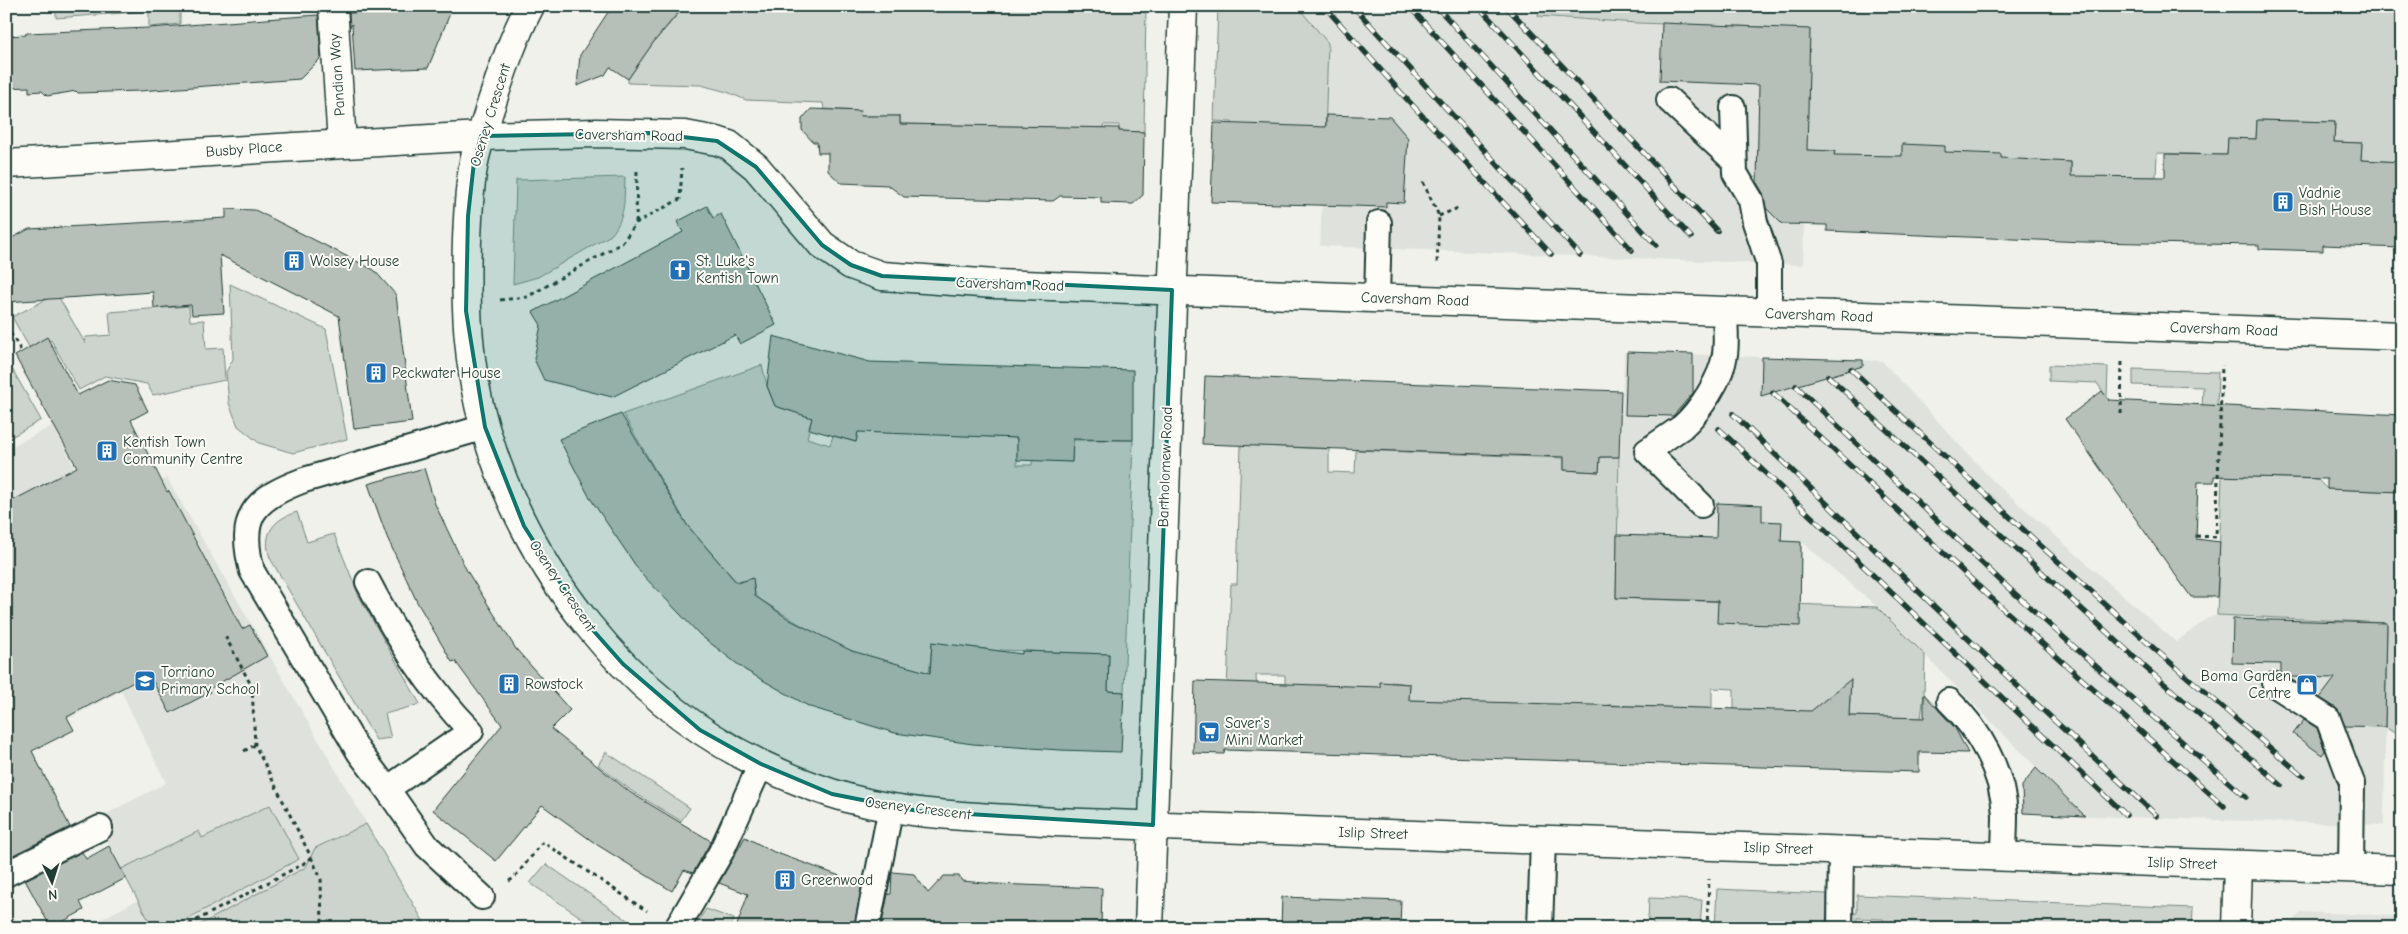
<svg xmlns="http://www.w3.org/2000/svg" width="2408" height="934" font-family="'Comic Neue',sans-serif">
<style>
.built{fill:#dfe2dc}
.green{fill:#cdd3cd;stroke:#768880}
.building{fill:#b6bfb8;stroke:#1f3d34}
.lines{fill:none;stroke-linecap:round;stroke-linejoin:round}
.lane-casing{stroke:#1f3d34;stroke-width:28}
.street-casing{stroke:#1f3d34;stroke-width:31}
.path{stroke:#1f3d34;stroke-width:3;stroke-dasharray:4 4;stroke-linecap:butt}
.lane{stroke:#fdfcf7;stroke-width:24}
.street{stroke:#fdfcf7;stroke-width:28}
.rail-casing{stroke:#1f3d34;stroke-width:5.5}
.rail{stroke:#fdfcf7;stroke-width:4;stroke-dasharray:11;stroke-linecap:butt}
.lane-bridge-casing{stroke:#1f3d34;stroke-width:28;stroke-linecap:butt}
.street-bridge-casing{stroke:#1f3d34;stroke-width:31;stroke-linecap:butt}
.lane-bridge{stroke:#fdfcf7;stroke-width:24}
.street-bridge{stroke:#fdfcf7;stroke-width:28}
.marked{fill:#0f766e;fill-opacity:0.2;stroke:#0f766e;stroke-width:4;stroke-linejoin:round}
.labels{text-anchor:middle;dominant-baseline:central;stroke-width:4;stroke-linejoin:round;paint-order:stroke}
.street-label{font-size:15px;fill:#1f3d34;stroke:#fdfcf7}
.poi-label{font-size:15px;fill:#1f3d34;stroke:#fdfcf7;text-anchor:start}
</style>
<rect width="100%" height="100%" fill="#f0f1eb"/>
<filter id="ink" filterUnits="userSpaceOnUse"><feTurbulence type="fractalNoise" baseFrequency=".02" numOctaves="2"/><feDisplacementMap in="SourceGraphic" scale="10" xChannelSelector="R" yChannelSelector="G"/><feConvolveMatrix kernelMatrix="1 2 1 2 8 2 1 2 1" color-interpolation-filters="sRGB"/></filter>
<g filter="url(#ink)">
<path class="built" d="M1297 6H1531L1539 16 1636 23 1810 29 1803 265 1320 246 1328 43Z
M1624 352 1882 361 1993 481 2176 642 2208 618 2217 615 2387 623 2384 825 2085 816 1877 607 1802 542 1800 604 1615 598Z
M54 425 97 515 167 478 427 928H84L138 900 96 819 166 783 121 691 34 737 6 739V449Z
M2301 912 2402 916V928H2287Z"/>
<path class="green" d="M56 6H236L180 10V24L149 27V11L56 18Z
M352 6H395L389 15 352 17Z
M685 6 1146 8 1144 132 1119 131V125H1104L1103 128 900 124V116H860V111L824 109 823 103 746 100 727 92 701 85 628 83V79L653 43Z
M1218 6H1297L1328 43 1325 137 1232 134V122L1214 121Z
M1539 6H2402V162L2361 160 2362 143 2334 142 2335 122 2257 120 2256 139 2228 138 2227 155 2157 153 2156 177H2071V162L1902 156 1834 168V151L1807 150 1766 27 1636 23 1538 16Z
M625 177C624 199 626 218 611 235L538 277 513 284 516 180Z
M230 284 326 329 347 439 293 453 259 443 238 426 229 403 226 372 233 359Z
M57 294 85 343 86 337 111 335 109 312 189 306 190 321 204 320 206 349 223 348 225 380 153 395 147 384 105 376 79 390 51 340 37 347H29L12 317Z
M6 358 41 420 6 440Z
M762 365 767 386 775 406 812 418 807 438 830 445 833 436 856 442 858 431 1017 438V465H1032L1033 438 1054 461 1072 462 1073 440H1133L1124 692 1108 691 1109 654 1000 650 997 686 986 649 932 643 929 678 852 651 820 637 761 600 755 595 754 586 747 580 738 582 733 578 687 525 623 414Z
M2049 365 2108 367 2107 398 2097 383 2049 381Z
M2133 369 2218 372 2217 410 2202 409 2203 387 2133 385Z
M1241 445 1329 449V472L1355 473 1356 450 1564 458V470L1599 472 1600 457H1619L1616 598 1877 607 1925 655 1924 694 1921 718 1849 716 1850 698 1846 695 1833 694 1827 698V715L1734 709V689L1712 688V709L1608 705 1604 708 1409 700 1410 684 1391 682 1390 699 1345 686 1316 685 1285 693V675H1256L1257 692 1227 691 1231 584H1237Z
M2222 476 2317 479 2327 489 2402 492V734H2396L2385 727 2387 623 2217 615Z
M297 512 307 542 334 534 359 596 420 704 385 714 391 738 376 740 270 558C262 534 273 519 297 512Z
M606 752 690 808 681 821 633 792 598 765Z
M270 805 299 859 170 928H153L121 869 199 831 202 838Z
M366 824 425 924 418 928H194L306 867 315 848Z
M546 864 639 928H597L530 883Z
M1717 889 1827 894 1826 928H1715Z
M1857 895 2193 908 2192 928H2013V923L1960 922V928L1883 926V919L1857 918V928H1851V913H1857Z
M1649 898 1702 900 1700 928H1653V922L1648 921Z
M706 909 734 919 731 928H694Z"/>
<path class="building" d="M453 6 428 68 355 71 352 24 350 27 349 13Z
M612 6H684L653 43 628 79 610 67 605 75 577 86 580 55Z
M318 15 321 58 300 79 140 91 78 93 76 91 47 96 42 91 29 92V87L6 88V36L26 35V33L149 28Z
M1662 23 1810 29 1807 150 1835 151 1834 155 1902 156V144L1945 146V152L2001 154V158L2071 162V176L2165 177V154L2227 155 2228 138 2256 139 2257 120 2335 122 2334 142 2362 143 2361 160 2402 162V248L2323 245V251L2259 249V245L2084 242 1827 231V225L1782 224 1766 208 1763 193 1757 183 1759 85 1660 81Z
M811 109 861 111 860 116H900V124L1119 128V131L1144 132 1143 195 1133 204 1101 203V197L1060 196 1053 201 904 197 888 185 841 183 828 171V153H818L817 142H813L802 130V119Z
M1326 115 1390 117 1408 138 1404 203 1386 202V207L1211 202 1214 123 1326 127Z
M707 206 713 218 721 214 776 325 740 344 735 335 612 397 544 380 534 359 541 325 533 312 683 232 677 222Z
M226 209 255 210 374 270 396 295 412 422 354 429 339 316 220 255 224 313 192 315 191 305 154 308 153 292 6 302V241L29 229 226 218Z
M773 336 870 362 1133 370V440L1073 439 1072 462 1017 460V438L858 432 856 442 809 429 812 418 775 406 767 386Z
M47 337 78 395 108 380 135 385 148 411 131 420 167 492 169 491 242 629 250 625 267 656 209 689 211 692 170 713 149 674 67 717 74 730 32 751 70 827 11 856 6 847V504L77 467 15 356Z
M1627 352 1693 354V393L1673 416 1625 415Z
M1762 357 1863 360V366L1761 396Z
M1205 376 1621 391 1619 457H1600L1599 472 1564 470V457L1202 444Z
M2102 391 2109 400 2402 415V492L2327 489V479L2214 476V482H2198L2196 539 2220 542 2217 597H2191L2065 419Z
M621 414 687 525 737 583 753 578 755 596 790 620 852 651 930 673 932 642 1022 654V651L1109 654 1108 691 1124 692 1121 752 1060 750 973 744 895 733 810 707 745 670 700 635 640 572 590 498 559 439Z
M424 468 435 504 467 571 516 649 570 710 551 729 631 793 711 841 693 873 684 870 672 891 599 846 542 805 496 861 433 810 502 725 455 661 452 662 417 602 387 537 368 484Z
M1717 503 1762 505V521L1782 522 1781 541 1801 542 1800 626 1717 623 1718 601 1616 598 1617 535 1716 538Z
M2233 619 2387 623 2385 727 2345 726 2336 708 2320 698 2335 678 2288 677 2281 673V664L2232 663Z
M1851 679 1849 716 1924 718V694L1955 728 1968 753 1919 752V772L1225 750 1224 754 1193 753 1195 681 1380 687V682L1410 684 1409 700 1811 711Z
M2304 720 2317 728 2325 751 2322 755 2293 734Z
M2036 768 2085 816 2023 813 2022 786Z
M745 837 774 852 862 884 854 928H736L748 894 719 883Z
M109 846 126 878 80 902 84 910 51 928 25 880 82 852 86 859Z
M892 872 914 874 928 893 944 876H959L962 881 995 884 1102 888 1101 928H881L888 894H891Z
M1282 897 1401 901 1400 928H1281Z"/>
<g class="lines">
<g class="lane-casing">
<path id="lane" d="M1669 100 1733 160
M1733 108 1735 173 1751 200 1755 222 1769 264
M1377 298 1379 223
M1682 427 1647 451 1701 505
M368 582C397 637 427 686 471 731L387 789 359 752 252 571C238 516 253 499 304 480L485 427
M2275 685 2328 719 2352 783
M1949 701C1979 729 2003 772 2005 815 2005 829 2004 843 2004 857
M387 789 427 846 482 897
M6 874 100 828
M677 928 721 852 761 764
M867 928 891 807
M1540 928 1543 840
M1840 928 1841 850"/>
</g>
<g class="street-casing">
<path id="street" d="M333 6 342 143
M530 6C512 40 501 75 489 111 484 128 477 145 474 162 469 187 468 214 467 240 465 302 467 367 485 428 527 570 626 699 760 764 783 775 807 785 831 793 902 817 981 816 1055 822L2126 861
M6 164 481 136 596 133 685 135 717 141 729 145 756 167 822 245 851 265 882 276 995 284 1561 305
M1834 315 2402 336
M1149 928 1183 6"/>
</g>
<path class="path" d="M1423 182 1439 216 1437 265
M1439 216 1458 208
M636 223 637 169
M500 300 527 297 622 243 636 223 680 199 682 168
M6 326 22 352
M2121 414 2122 361
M2196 536 2216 537 2222 365
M244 751 255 745
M311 857 321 879 322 928
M509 881 514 878 543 842 647 911
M182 928 303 864 311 857 255 745 252 687 224 634
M1707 928 1709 879"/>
<use href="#lane" class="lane"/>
<use href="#street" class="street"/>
<g class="rail-casing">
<path id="rail" d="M1324 6 1403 95 1551 254
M1353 6 1580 255
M1409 6 1632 250
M1436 6 1656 245
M1478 6 1691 237
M1506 6 1717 231
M1851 369 2040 545 2158 652 2303 776
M1828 376 2146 668 2281 785
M1796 386 2003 583 2127 694 2246 797
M1773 393 1990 597 2224 806
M1733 414 2028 696 2157 816
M1719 429 2126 815"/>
</g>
<use href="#rail" class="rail"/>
<g class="lane-bridge-casing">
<path id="lane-bridge" d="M1769 313V264
M1682 427C1700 411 1722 378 1725 354 1727 340 1725 325 1725 311
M2351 869 2352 783"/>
</g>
<g class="street-bridge-casing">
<path id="street-bridge" d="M1561 305 1834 315
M2126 861 2402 870
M2236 928 2238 865"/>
</g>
<use href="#lane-bridge" class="lane-bridge"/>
<use href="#street-bridge" class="street-bridge"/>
</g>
</g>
<path class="marked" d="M649 133 717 141 756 167 822 245 851 265 882 276 1172 290 1153 825 918 811 832 794 761 764 700 730 623 664 584 620 524 526 485 427 466 311 468 216 474 162 481 136Z"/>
<defs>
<g id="building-square" transform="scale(1.125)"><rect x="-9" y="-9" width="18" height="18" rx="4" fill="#1f6fb2" stroke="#fdfcf7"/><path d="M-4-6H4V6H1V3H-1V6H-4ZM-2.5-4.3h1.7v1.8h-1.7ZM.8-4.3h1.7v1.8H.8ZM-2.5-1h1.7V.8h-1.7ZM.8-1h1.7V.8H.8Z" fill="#fff"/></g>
<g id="church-square" transform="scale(1.125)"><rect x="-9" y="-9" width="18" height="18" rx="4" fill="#1f6fb2" stroke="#fdfcf7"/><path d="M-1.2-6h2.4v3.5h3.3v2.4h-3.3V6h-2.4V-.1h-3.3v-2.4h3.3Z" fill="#fff"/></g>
<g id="school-square" transform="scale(1.125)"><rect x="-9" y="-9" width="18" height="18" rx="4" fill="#1f6fb2" stroke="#fdfcf7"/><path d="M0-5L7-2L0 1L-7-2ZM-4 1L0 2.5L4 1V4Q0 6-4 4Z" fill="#fff"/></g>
<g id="shop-square" transform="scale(1.125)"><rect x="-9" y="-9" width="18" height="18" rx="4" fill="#1f6fb2" stroke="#fdfcf7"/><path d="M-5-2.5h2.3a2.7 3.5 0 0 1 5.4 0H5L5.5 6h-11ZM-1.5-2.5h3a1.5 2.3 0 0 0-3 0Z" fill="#fff"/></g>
<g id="supermarket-square" transform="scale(1.125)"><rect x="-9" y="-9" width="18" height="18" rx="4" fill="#1f6fb2" stroke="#fdfcf7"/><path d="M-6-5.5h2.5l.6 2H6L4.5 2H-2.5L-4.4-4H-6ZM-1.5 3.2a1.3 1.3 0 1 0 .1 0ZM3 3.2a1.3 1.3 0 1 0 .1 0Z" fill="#fff"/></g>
</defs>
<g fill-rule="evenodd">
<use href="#building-square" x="2283" y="202"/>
<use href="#building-square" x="294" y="261"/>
<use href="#church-square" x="680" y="270"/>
<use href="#building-square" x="376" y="373"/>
<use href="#building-square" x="107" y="451"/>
<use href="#school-square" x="145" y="681"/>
<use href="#building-square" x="509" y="684"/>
<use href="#shop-square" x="2307" y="685"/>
<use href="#supermarket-square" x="1209" y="732"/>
<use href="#building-square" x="785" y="880"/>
</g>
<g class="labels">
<g class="street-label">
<text transform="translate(337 75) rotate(-94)">Pandian Way</text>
<text transform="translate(490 115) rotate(-73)">Oseney Crescent</text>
<text transform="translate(629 135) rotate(1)">Caversham Road</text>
<text transform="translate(244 149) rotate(-4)">Busby Place</text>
<text transform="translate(1010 284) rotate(2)">Caversham Road</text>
<text transform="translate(1415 299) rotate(2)">Caversham Road</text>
<text transform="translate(1819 315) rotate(2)">Caversham Road</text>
<text transform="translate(2224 329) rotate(2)">Caversham Road</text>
<text transform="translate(1165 467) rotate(-88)">Bartholomew Road</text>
<text transform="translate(563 586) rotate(56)">Oseney Crescent</text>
<text transform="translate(918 808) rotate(7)">Oseney Crescent</text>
<text transform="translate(1373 833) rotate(2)">Islip Street</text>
<text transform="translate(1778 848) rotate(2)">Islip Street</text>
<text transform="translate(2182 863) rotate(2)">Islip Street</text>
</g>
<g class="poi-label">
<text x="2299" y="193">Vadnie<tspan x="2299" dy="17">Bish House</tspan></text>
<text x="310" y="261">Wolsey House</text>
<text x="696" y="261">St. Luke's<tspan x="696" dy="17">Kentish Town</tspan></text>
<text x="392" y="373">Peckwater House</text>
<text x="123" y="442">Kentish Town<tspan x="123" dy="17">Community Centre</tspan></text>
<text x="161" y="672">Torriano<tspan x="161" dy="17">Primary School</tspan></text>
<text x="2291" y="676" text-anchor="end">Boma Garden<tspan x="2291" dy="17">Centre</tspan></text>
<text x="525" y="684">Rowstock</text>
<text x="1225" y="723">Saver's<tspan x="1225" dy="17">Mini Market</tspan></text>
<text x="801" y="880">Greenwood</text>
</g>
</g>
<rect width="2408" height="934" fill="none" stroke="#fdfcf7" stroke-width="25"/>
<rect x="12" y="12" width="2383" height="909" fill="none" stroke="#1f3d34" stroke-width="2" filter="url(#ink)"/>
<g transform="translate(52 882) rotate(176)" stroke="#fdfcf7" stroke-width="4" paint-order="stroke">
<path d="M0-4L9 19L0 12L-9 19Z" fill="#1f3d34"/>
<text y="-8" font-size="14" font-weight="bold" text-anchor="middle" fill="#1f3d34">N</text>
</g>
</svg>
